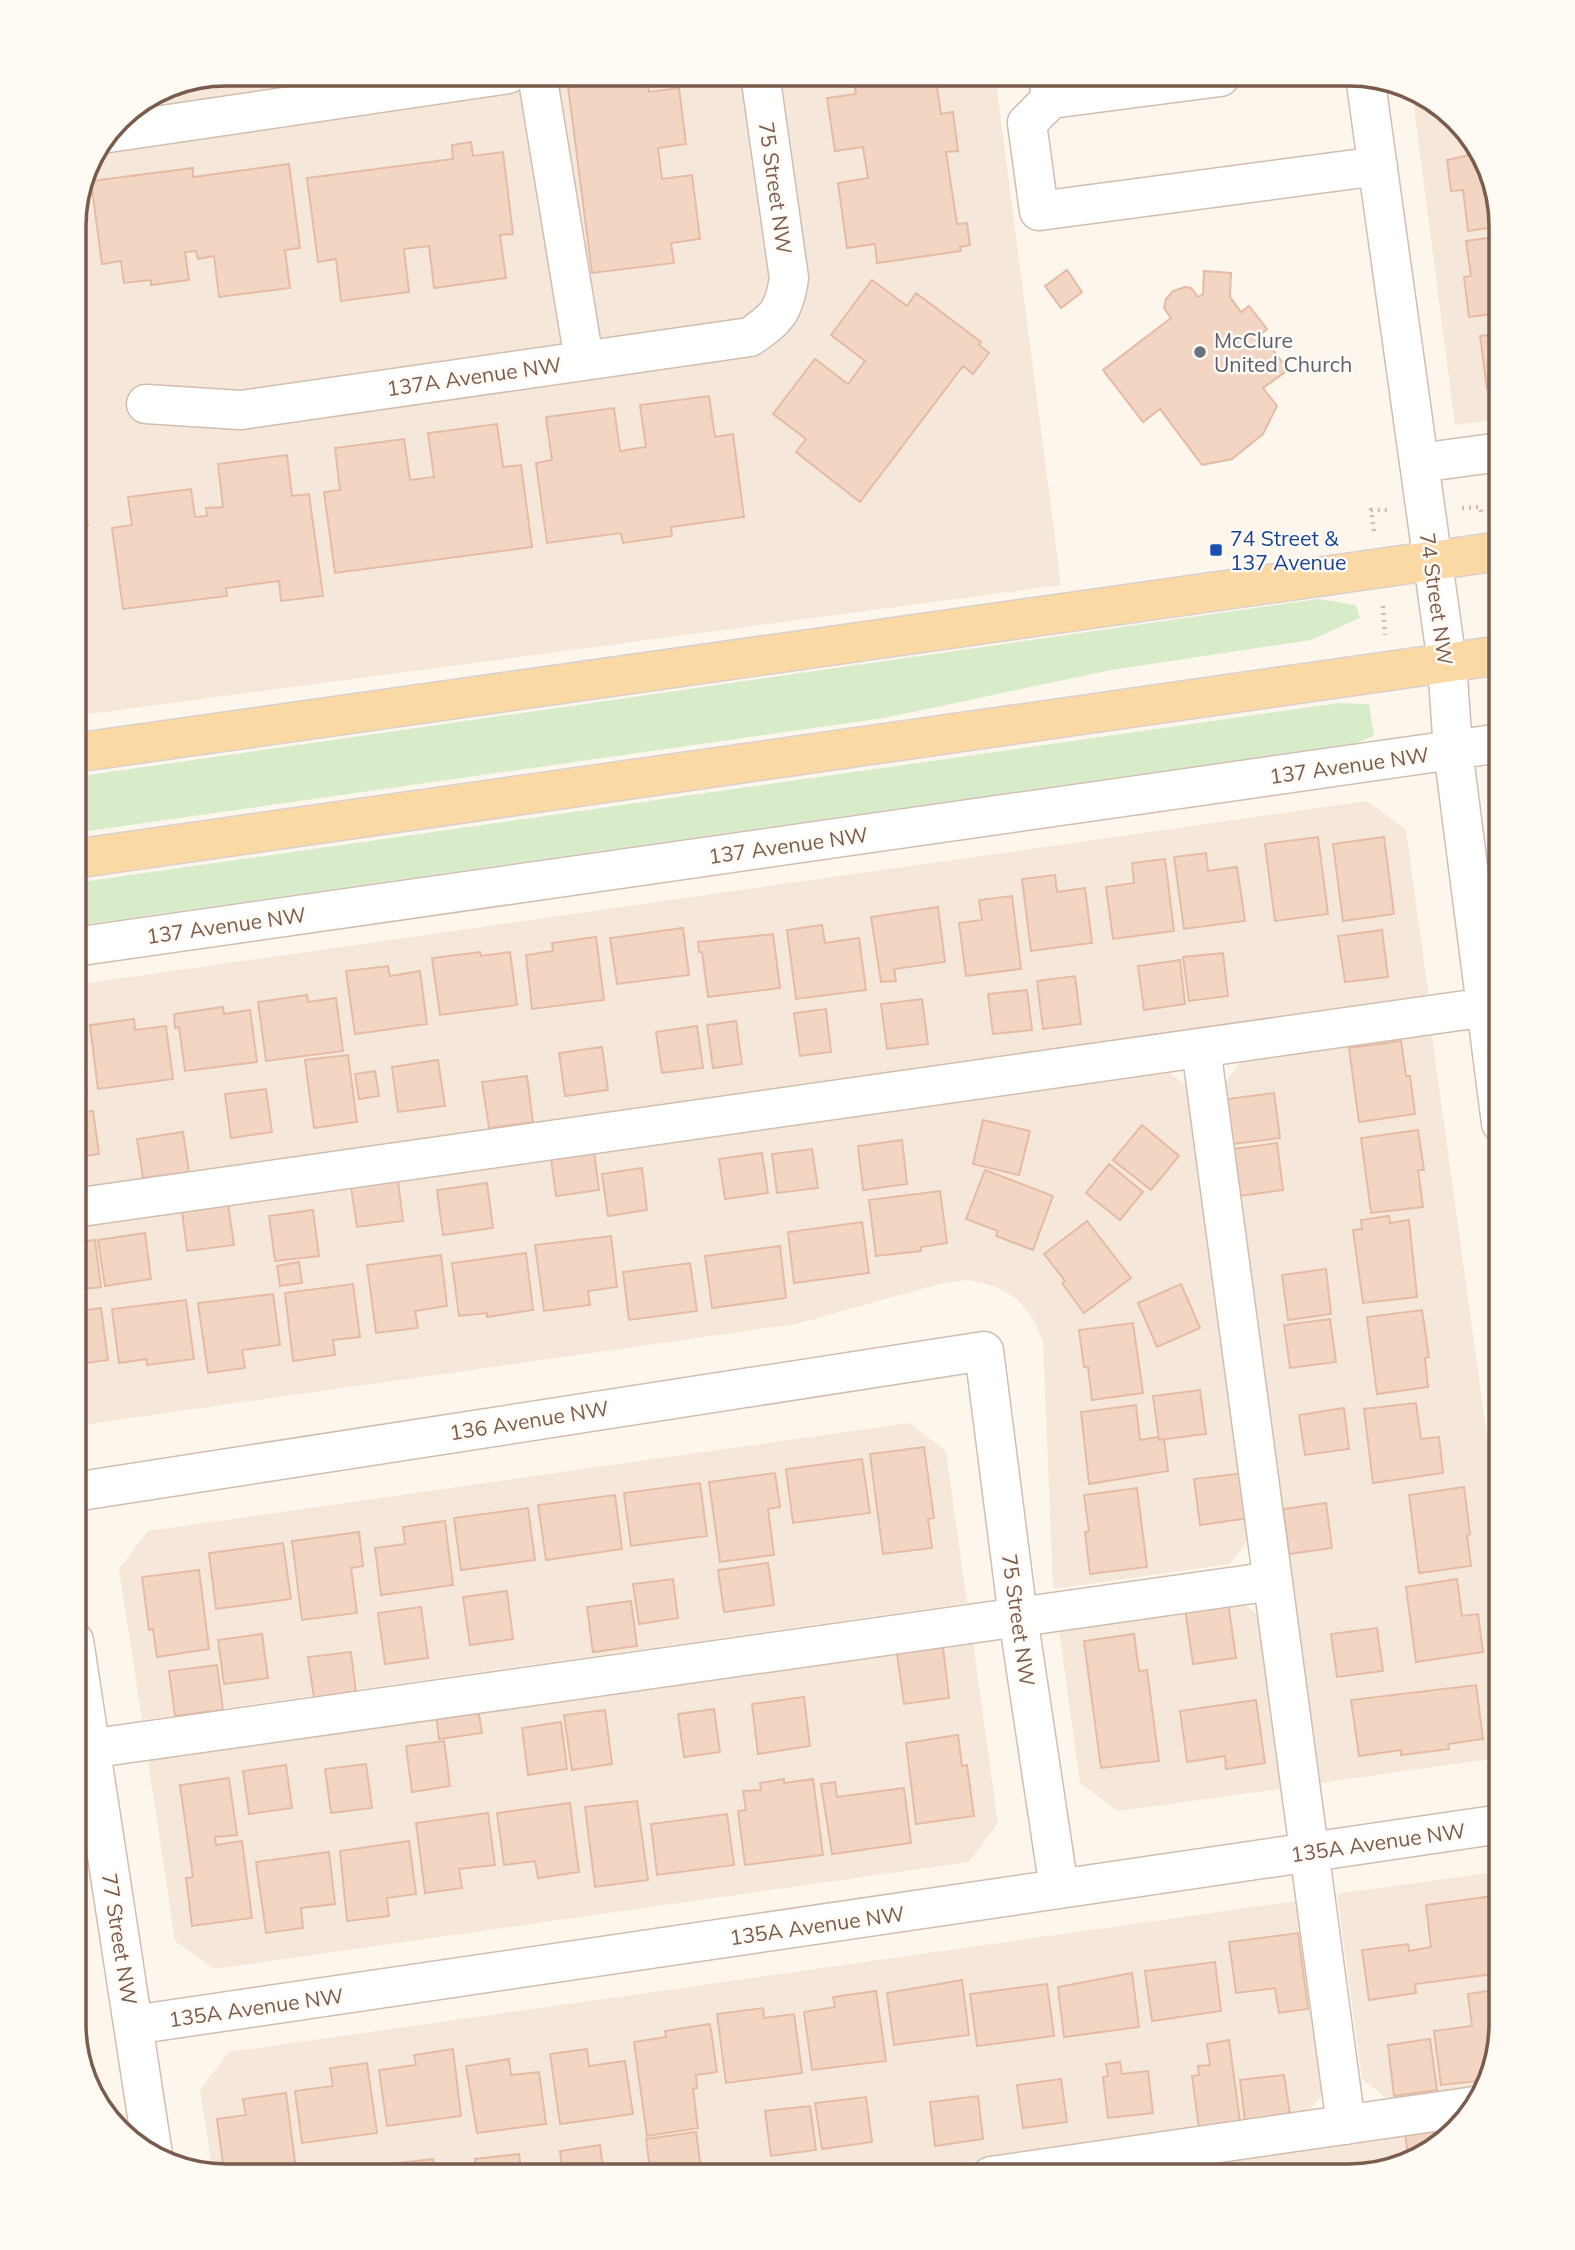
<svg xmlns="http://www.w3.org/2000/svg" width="1575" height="2250" font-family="Mulish,sans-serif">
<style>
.residential{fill:#f5e8da}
.green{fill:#d8ecc9}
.building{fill:#f3d5c3;stroke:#e6bba3;stroke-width:2}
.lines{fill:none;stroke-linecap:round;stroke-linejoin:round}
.minor-casing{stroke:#d1beb0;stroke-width:41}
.major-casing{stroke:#dad1cd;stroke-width:41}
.path{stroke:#d9b8a5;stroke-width:4.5;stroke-dasharray:2 5;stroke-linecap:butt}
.minor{stroke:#fff;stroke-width:38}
.major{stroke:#fbd9a5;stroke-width:38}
.worship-dot{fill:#6b7280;stroke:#fffaf3;stroke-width:2.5}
.transit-dot{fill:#1a4fb4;stroke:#fffaf3;stroke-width:2.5}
.labels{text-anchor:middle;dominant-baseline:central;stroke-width:5;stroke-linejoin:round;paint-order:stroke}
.street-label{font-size:21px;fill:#7a5c4d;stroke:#fffaf3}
.worship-label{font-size:21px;fill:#5b616d;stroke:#fffaf3;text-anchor:start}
.transit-label{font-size:21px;fill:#164399;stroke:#fffaf3;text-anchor:start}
.rim{fill:none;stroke:#7a5c4d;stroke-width:3.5}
</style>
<rect width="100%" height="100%" fill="#fdf6ec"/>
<path class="residential" d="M226 74H995L1061 585 74 716V217L85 167 118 118 168 85Z
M1412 92 1433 99 1481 150 1501 226V419L1455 425Z
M1367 801 1406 830 1429 998 74 1191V985Z
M1431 1029 1501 1538V1752L1497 1758 1320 1783 1224 1084 1246 1055Z
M1162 1067 1191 1089 1252 1535 1230 1564 1053 1589 1043 1342 1033 1318 1016 1298 994 1286 969 1280 943 1283 796 1324 74 1426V1222Z
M908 1423 946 1451 967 1603 142 1720 119 1569 148 1531Z
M1235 1598 1264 1619 1287 1788 1118 1811 1080 1783 1058 1623Z
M972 1636 998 1823 969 1862 214 1969 175 1941 147 1754Z
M1501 1871V2024L1484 2088 1391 2102 1362 2079 1337 1894Z
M1303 1900 1329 2085 1307 2114 865 2176 213 2175 200 2090 229 2052Z
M1455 2127 1425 2156 1349 2176H1105Z"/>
<path class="green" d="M1318 599 1356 605 1360 618 1311 640 1111 670 884 718 74 833V777Z
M1339 703 1369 704 1374 736 1356 743 74 926V883Z"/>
<path class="building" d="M866 74H935L941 114 953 112 958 151 946 152 957 224 967 223 970 245 960 247 961 251 877 263 875 244 847 248 838 183 868 178 863 147 835 151 827 98 856 94 853 76Z
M647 76 649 92 679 88 686 144 658 148 662 179 692 175 700 239 671 243 674 263 592 273 568 86Z
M471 142 473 156 503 152 513 234 500 235 506 278 434 288 429 246 404 249 409 292 341 301 336 259 318 262 307 178 453 159 452 145Z
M1482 152 1501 226 1468 231 1463 190 1451 191 1447 160Z
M289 164 300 248 285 250 290 288 219 297 214 256 198 259 196 251 185 252 189 280 151 285V280L124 283 121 261 102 264 91 181 193 168V177Z
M1501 236V313L1469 317 1464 277 1471 276 1466 241Z
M1067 270 1082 292 1061 308 1045 286Z
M1204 271 1231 273 1230 297 1241 312 1249 306 1267 329 1261 334 1288 370 1263 388 1277 406 1263 434 1232 459 1202 465 1160 409 1143 422 1103 370 1171 318 1164 308 1166 299 1173 291 1185 287 1191 288 1198 297 1203 294Z
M872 280 907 306 916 293 981 342 979 345 989 353 973 374 963 366 860 502 796 452 806 439 773 414 815 359 848 384 865 361 831 335Z
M1501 334V387L1487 389 1480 336Z
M709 396 715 437 733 434 744 517 671 527 672 536 623 543 621 533 547 543 536 463 552 460 546 417 614 408 620 451 646 447 640 405Z
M497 424 503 467 521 465 532 547 335 573 324 492 340 490 335 448 404 439 410 480 434 477 428 433Z
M287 455 292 496 309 494 323 596 281 601 279 581 226 588 227 596 123 609 112 528 132 525 128 497 191 489 195 517 207 516 206 508 223 507 218 464Z
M74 513 88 525 74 542Z
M1318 837 1328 914 1275 921 1265 844Z
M1384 837 1394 914 1343 921 1333 844Z
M1206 853 1208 871 1237 867 1245 921 1184 929 1174 857Z
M1165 859 1174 931 1113 939 1106 887 1134 883 1132 863Z
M1055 875 1057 892 1085 888 1092 943 1031 951 1022 879Z
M1012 896 1021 969 966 976 959 923 982 920 979 900Z
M938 907 945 962 894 969 896 981 881 982 871 917Z
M822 925 825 943 859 938 866 990 796 999 787 930Z
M683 928 689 975 617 984 610 938Z
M1382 930 1388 977 1345 982 1338 936Z
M773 934 780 988 708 997 702 952H699L698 942Z
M596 937 604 1000 532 1009 526 955 553 951 552 943Z
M480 952 481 956 510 952 517 1005 440 1015 432 958Z
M1223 953 1228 996 1189 1001 1183 957Z
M1180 960 1185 1004 1144 1010 1138 966Z
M388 966 390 976 420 971 427 1024 355 1034 346 971Z
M1075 976 1081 1024 1043 1029 1037 981Z
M1027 990 1032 1030 993 1034 988 994Z
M307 995 308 1002 336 998 343 1051 266 1061 258 1002Z
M922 999 928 1044 887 1049 881 1004Z
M223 1007 224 1014 250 1010 257 1062 185 1071 179 1027 175 1028 174 1014Z
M826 1009 831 1052 800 1056 794 1013Z
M134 1019 135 1030 166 1026 173 1079 98 1089 90 1025Z
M736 1021 742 1064 713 1068 707 1025Z
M697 1026 703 1068 662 1073 656 1032Z
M79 1028 87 1095 74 1097V1029Z
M1401 1041 1406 1076H1410L1415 1114 1359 1122 1349 1048Z
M602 1047 608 1090 565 1096 559 1053Z
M348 1055 357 1122 314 1128 305 1060Z
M438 1060 445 1106 398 1112 392 1067Z
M375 1071 379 1096 359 1099 355 1074Z
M527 1076 533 1122 489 1128 482 1082Z
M266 1089 272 1132 231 1138 225 1094Z
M1274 1093 1280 1138 1233 1144 1227 1099Z
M93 1111 99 1154 74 1158V1113Z
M983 1120 1030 1131 1019 1175 973 1164Z
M1142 1125 1179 1156 1151 1190 1113 1160Z
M1418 1130 1424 1170H1418L1423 1207 1371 1213 1361 1138Z
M183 1132 189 1172 143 1178 137 1139Z
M902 1140 907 1184 863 1190 858 1146Z
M1277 1143 1283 1190 1239 1196 1233 1149Z
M812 1149 818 1188 777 1193 772 1154Z
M594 1152 599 1190 556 1196 551 1158Z
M762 1153 768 1193 725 1199 719 1159Z
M1109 1164 1143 1192 1120 1220 1086 1193Z
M642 1168 647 1210 608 1216 602 1174Z
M985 1170 1053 1196 1033 1250 996 1236 998 1231 966 1219Z
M397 1174 403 1221 357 1227 350 1180Z
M487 1183 493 1228 443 1235 437 1190Z
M940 1191 947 1243 921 1247V1251L876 1256 869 1200Z
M227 1197 234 1245 187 1251 181 1203Z
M313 1210 319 1256 275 1261 269 1216Z
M1389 1216 1390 1223 1409 1220 1417 1297 1363 1303 1353 1230 1362 1229 1361 1220Z
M1087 1221 1131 1278 1084 1313 1062 1283 1065 1281 1044 1254Z
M862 1222 869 1273 794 1283 788 1232Z
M145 1233 151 1279 105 1286 98 1240Z
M611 1236 617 1287 588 1291 590 1305 544 1311 535 1245Z
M95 1240 101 1287 74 1290V1243Z
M780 1246 786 1298 712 1308 705 1256Z
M526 1253 533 1310 487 1317V1313L459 1316 452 1263Z
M441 1255 447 1306 415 1311 418 1328 376 1333 367 1265Z
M299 1262 302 1283 280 1286 277 1266Z
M690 1263 697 1311 629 1320 623 1272Z
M1326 1269 1331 1314 1288 1320 1282 1275Z
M353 1284 360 1337 333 1340 335 1355 293 1361 285 1293Z
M1181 1284 1200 1328 1157 1347 1138 1303Z
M273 1294 280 1345 242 1350 245 1368 208 1373 198 1303Z
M186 1300 194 1359 147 1365 146 1359 119 1363 112 1309Z
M101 1308 108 1360 79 1364 81 1378 74 1379V1312Z
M1422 1310 1429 1357 1425 1358 1428 1387 1377 1394 1367 1317Z
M1330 1319 1336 1362 1290 1368 1284 1325Z
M1133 1323 1143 1393 1092 1400 1088 1367H1084L1079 1330Z
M1200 1390 1206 1434 1159 1440 1153 1396Z
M1416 1403 1421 1439 1439 1437 1443 1473 1373 1483 1364 1409Z
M1136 1405 1140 1440 1158 1437 1159 1440 1164 1439 1168 1471 1089 1484 1081 1412Z
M1344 1408 1349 1449 1305 1455 1299 1415Z
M924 1447 934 1518 928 1519 932 1548 883 1554 870 1454Z
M862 1459 870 1513 793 1523 786 1469Z
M775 1473 780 1507 768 1509 774 1555 720 1562 709 1482Z
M1244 1473 1250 1518 1200 1525 1194 1479Z
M700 1483 707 1536 631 1546 624 1493Z
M1464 1487 1470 1534 1467 1535 1471 1566 1419 1573 1409 1495Z
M1137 1488 1147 1567 1090 1574 1085 1532 1089 1531 1084 1495Z
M615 1495 622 1549 546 1560 538 1505Z
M1326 1503 1332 1548 1289 1554 1283 1509Z
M528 1508 535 1560 461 1570 454 1518Z
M445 1521 453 1585 381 1595 375 1548 405 1544 403 1527Z
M359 1532 363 1566 351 1568 357 1613 302 1620 292 1541Z
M283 1543 291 1599 216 1609 209 1553Z
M768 1563 774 1605 724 1612 718 1570Z
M199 1570 209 1649 157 1657 153 1629 149 1630 142 1577Z
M673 1579 678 1618 639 1624 633 1584Z
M1457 1579 1462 1616 1478 1614 1483 1652 1416 1662 1406 1587Z
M507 1591 513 1639 470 1645 463 1597Z
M631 1601 637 1646 593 1652 587 1607Z
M1228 1602 1236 1658 1193 1664 1185 1608Z
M421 1607 428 1658 385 1664 378 1613Z
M1377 1628 1383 1671 1337 1677 1331 1634Z
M262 1634 268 1678 224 1684 218 1640Z
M1134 1634 1139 1671 1147 1670 1159 1761 1101 1768 1084 1641Z
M943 1647 949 1698 904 1704 897 1653Z
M351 1652 356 1693 314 1698 308 1657Z
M217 1665 223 1710 175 1716 169 1671Z
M1476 1685 1483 1739 1448 1744 1449 1749 1401 1755V1750L1359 1756 1351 1700Z
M804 1697 810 1746 758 1754 752 1704Z
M1256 1700 1265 1763 1226 1769 1225 1756 1187 1762 1180 1711Z
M478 1708 482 1733 439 1739 436 1714Z
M714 1709 720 1752 684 1757 678 1714Z
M605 1710 612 1764 572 1770 564 1715Z
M561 1722 567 1769 528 1775 522 1728Z
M958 1735 962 1766 967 1765 974 1816 916 1824 906 1743Z
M444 1741 450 1786 412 1792 406 1746Z
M366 1764 372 1808 331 1813 325 1769Z
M286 1765 292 1808 249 1814 243 1771Z
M229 1778 237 1835 215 1837 216 1845 242 1841 252 1918 192 1926 186 1878 193 1877 180 1785Z
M784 1779V1783L813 1779 823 1855 745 1865 738 1811 746 1810 743 1791 761 1790 760 1783Z
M835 1782 837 1797 904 1788 911 1843 832 1854 821 1784Z
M637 1801 648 1880 595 1887 585 1807Z
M570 1803 579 1872 538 1878 535 1861 504 1865 497 1813Z
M488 1813 495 1865 459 1869 462 1888 425 1893 416 1823Z
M727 1814 734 1865 657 1875 651 1824Z
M409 1841 416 1894 387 1898 389 1916 347 1921 340 1851Z
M329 1852 335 1904 301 1908 303 1928 266 1933 256 1862Z
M1501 1895V1973L1415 1984 1416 1993 1369 2000 1362 1950 1408 1944 1409 1951 1431 1947 1426 1905Z
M1298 1933 1308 2009 1279 2013 1275 1988 1236 1993 1229 1942Z
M1215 1962 1221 2011 1152 2021 1145 1971Z
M1132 1973 1139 2027 1064 2037 1058 1987Z
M962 1980 969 2035 894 2045 887 1993Z
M1047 1984 1054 2036 977 2046 970 1994Z
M1501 1989V2024L1487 2080 1441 2085 1434 2031 1472 2026 1468 1994Z
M876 1991 886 2061 812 2070 804 2012 835 2007 833 1997Z
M763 2008 764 2018 794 2014 802 2073 726 2083 717 2014Z
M710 2024 717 2072 696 2075 697 2088 693 2089 698 2128 647 2136 634 2042 666 2037 665 2031Z
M1430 2039 1437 2090 1394 2096 1388 2045Z
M1229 2040 1240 2122 1199 2128 1192 2076 1199 2075 1198 2066 1210 2065 1207 2044Z
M453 2049 461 2116 387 2126 379 2070 416 2065 414 2055Z
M587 2049 589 2066 625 2061 633 2114 560 2124 550 2054Z
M509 2059 511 2075 539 2072 546 2124 477 2133 466 2066Z
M1120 2062 1122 2074 1148 2071 1153 2113 1108 2118 1103 2077 1108 2076 1106 2064Z
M367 2063 377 2133 302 2143 295 2091 333 2086 330 2068Z
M1284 2075 1290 2115 1245 2121 1240 2080Z
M1061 2079 1067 2122 1023 2128 1017 2085Z
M286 2093 297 2176H263L262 2166 224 2171 217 2119 246 2115 243 2099Z
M978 2096 983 2139 935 2146 930 2102Z
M866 2097 872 2142 822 2149 815 2103Z
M810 2106 816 2150 771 2156 765 2111Z
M1446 2129 1447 2134 1425 2156 1409 2161 1405 2134Z
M696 2132 702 2176H651L646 2139Z
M600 2145 604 2176H563L560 2151Z
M519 2154 522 2176H477L475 2159Z
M433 2159 436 2176H391L389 2164Z"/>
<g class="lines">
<g class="minor-casing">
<path id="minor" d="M537 74 584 360
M1048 74 1051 99 1220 77
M1365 76 1447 663 1453 750 1501 1123
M1051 99 1027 123 1039 211 1378 166
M108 133 508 74
M146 404 241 410 750 337C777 318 784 312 789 278L760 74
M1419 463 1501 452
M74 947 1501 743
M1201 1048 1346 2125
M74 1208 1501 1005
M74 1492 984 1351 1018 1617 1059 1889
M74 1641 153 2155
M74 1751 1273 1581
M133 2025 1501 1824
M991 2176 1475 2106"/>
</g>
<g class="major-casing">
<path id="major" d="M74 753 1501 551
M74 859 1501 655"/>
</g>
<path class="path" d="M1462 508 1480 507 1482 515
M1374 531 1371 510H1387
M1493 589 1497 619
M1383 606 1385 635"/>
<use href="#minor" class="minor"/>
<use href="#major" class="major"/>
</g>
<circle class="worship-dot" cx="1200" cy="352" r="7"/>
<rect class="transit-dot" x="1209" y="543" width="14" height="14" rx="3.5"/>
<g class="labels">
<g class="street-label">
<text transform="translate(776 188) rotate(82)">75 Street NW</text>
<text transform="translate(474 376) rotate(-8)">137A Avenue NW</text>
<text transform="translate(1437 599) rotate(82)">74 Street NW</text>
<text transform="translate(1349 765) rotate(-8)">137 Avenue NW</text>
<text transform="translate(788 845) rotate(-8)">137 Avenue NW</text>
<text transform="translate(226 925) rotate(-8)">137 Avenue NW</text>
<text transform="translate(529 1420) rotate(-9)">136 Avenue NW</text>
<text transform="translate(1019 1620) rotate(82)">75 Street NW</text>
<text transform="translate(1378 1842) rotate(-8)">135A Avenue NW</text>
<text transform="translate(817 1925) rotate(-8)">135A Avenue NW</text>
<text transform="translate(120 1939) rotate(81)">77 Street NW</text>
<text transform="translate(256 2007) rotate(-8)">135A Avenue NW</text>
</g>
<g class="worship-label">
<text x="1214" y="340">McClure<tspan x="1214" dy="24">United Church</tspan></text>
</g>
<g class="transit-label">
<text x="1230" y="538">74 Street &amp;<tspan x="1230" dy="24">137 Avenue</tspan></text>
</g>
</g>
<path d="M0 0H1575V2250H0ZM226 86H1349A140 140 0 0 1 1489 226V2024A140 140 0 0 1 1349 2164H226A140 140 0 0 1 86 2024V226A140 140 0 0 1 226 86Z" fill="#fffaf3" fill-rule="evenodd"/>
<path class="rim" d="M226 86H1349A140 140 0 0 1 1489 226V2024A140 140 0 0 1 1349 2164H226A140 140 0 0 1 86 2024V226A140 140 0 0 1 226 86Z"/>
</svg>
